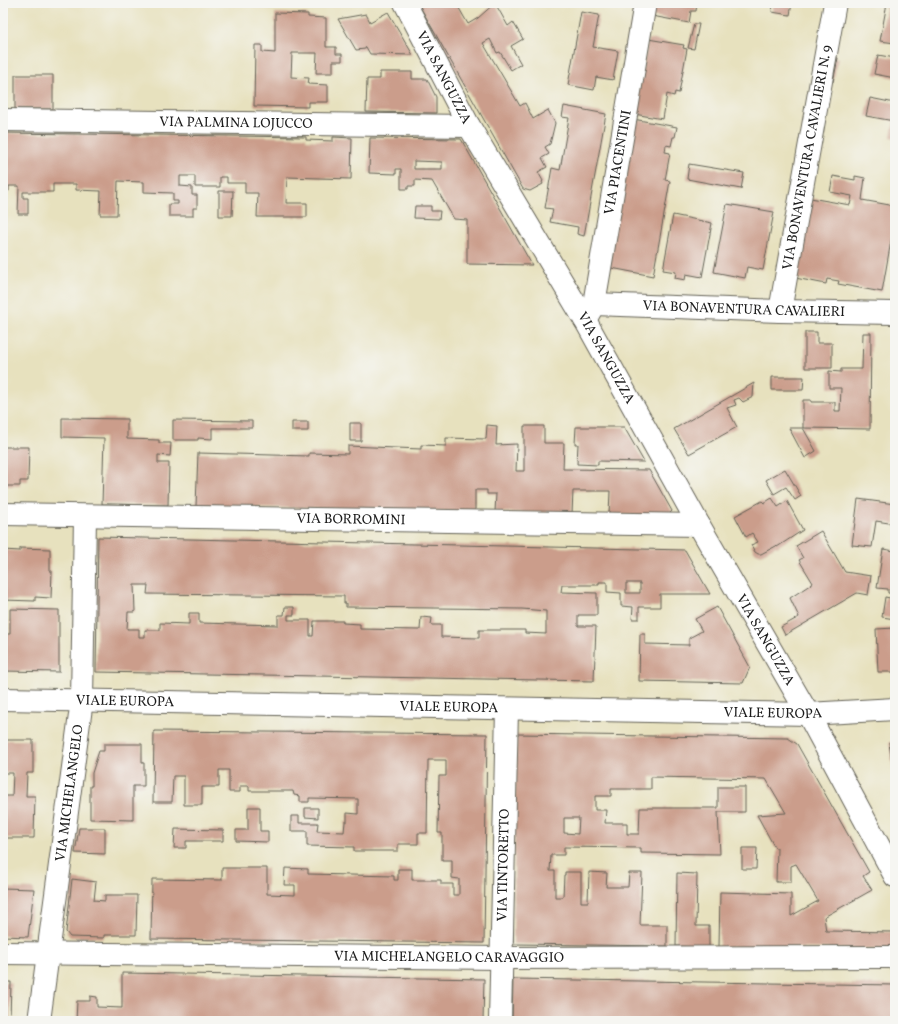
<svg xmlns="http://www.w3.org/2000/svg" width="898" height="1024" font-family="Vollkorn,serif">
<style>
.building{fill:#cb9d8b;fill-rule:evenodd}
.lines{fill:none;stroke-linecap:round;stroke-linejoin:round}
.minor-casing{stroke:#636155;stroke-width:24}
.tertiary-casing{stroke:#636155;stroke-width:24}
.minor{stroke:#fff;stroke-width:22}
.tertiary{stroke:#fff;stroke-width:22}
.labels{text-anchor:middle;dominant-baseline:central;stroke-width:4;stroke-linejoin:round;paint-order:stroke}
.street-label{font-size:14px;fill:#1c1c1c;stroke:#f6f6f2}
</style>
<rect width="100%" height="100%" fill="#f6f6f2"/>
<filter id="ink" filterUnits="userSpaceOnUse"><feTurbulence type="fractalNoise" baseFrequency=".025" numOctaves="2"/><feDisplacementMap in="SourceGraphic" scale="8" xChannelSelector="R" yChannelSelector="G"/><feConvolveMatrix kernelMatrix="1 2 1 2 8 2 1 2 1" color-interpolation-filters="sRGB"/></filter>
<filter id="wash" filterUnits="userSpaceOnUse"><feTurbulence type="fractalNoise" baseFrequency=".012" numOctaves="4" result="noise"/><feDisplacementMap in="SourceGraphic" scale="16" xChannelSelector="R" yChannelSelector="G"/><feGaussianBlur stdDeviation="0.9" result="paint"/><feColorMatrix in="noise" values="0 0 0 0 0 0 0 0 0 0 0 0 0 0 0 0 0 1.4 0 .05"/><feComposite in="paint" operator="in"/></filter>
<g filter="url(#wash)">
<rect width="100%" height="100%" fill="#e7e1be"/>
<g id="blocks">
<path class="building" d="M418 3H456L468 24 478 18 495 3 508 26 513 22 523 39 511 46 521 64 511 70 500 52 497 53 490 39 483 43 520 106 525 103 533 119 548 110 555 123 550 144 545 147 549 154 542 158 547 167 538 172 543 181 542 182 543 184 530 191 523 189Z
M654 3H697L696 11H691L689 23 652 16Z
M773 3H792L790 15 772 12Z
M887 3H895V43L880 41Z
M388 12 413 55 370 54 366 47 365 49 356 50 338 19 366 14 370 22Z
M581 12 599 15 593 47 618 51 613 80 596 77 594 90 568 85Z
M275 13 308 14V17L326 18V47H336V54H342V61H333V73H316L317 53H292L291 77 309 78 308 84 328 85V102H308V107L254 106 255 45H262V52L275 53Z
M694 24H699L694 49 688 48Z
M648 39 684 45 683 48 687 49 679 93 675 92 674 96 667 94 663 119 634 114Z
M878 55 895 58V78L874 74Z
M831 56 838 58 833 82 826 81Z
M380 72H412V79H427L436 97V113L366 112 367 79H380Z
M15 75H53V109H15Z
M870 98 895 103V138L891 137 894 121 866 116Z
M564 106 606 114 584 236 577 234 578 227 550 222 553 209 545 208 552 168 560 170 569 118 562 117Z
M633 119 677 127 675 137H673L671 146 666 145 665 152 670 153 665 180 670 181 653 276 606 267Z
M3 133 306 137V140L333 141V137L352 138 351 179 287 177 286 203H307V217H257L258 193H245V183H227V177H220V187H195V176H180V186L192 187V195H197V208H193V216H169V204H178V201H173V193L144 192V182L118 181 117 215H100L101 191 76 190V184H53V192H23V198H28V214H18L19 186H9V191H3Z
M370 138 461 139 532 265 467 264V220L454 219 432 181 415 180V186H408V189H401V169H396V174L369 173ZM414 161 442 162V169H414Z
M689 164 744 173 741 189 687 179Z
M833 176 855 180V176L865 178 862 200 895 206V218L882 292 838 284 839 281 827 279 826 284 790 277 805 197 850 205 852 196 830 192Z
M219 191H233L232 216H219Z
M3 201H6V213H3Z
M727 204 774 212 763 270 747 267 745 278 714 272Z
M415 206H431V211H440L439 219 414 218Z
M673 215 712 223 702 277 686 274 685 280 675 278 676 272 663 270Z
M805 332H817V343H832V368H805Z
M863 333H871L870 429 803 428V400H811V402H835V411H840L841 388H829V371L841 372V369H862Z
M772 377H804L803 390H772Z
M754 383 753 397 743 402 739 398 734 400 736 405 727 408 737 427 689 454 674 429Z
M62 418 127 419V439L159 440V443H171L170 456 158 455V463H169L168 505 102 504 104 438 62 437Z
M173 420 252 421V428H212V439L198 438V440H173Z
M292 422H308V431H292Z
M350 423H361V441H350Z
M487 425 497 426 496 445 517 444 516 471H524V426H544V443H564L563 469 649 470 672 511 667 516 609 515 610 491H573L572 514 495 512 496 494H487V490H475V512L196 506 198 453 309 456V453L348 454V446L421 449V445L446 446V438L486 439Z
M576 427H624L644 462 598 461V465L577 464 578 444H575Z
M789 428H803L816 451 805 458Z
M3 447H29L28 481H20V486H4Z
M785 469 801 496 795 500 786 487 774 494 766 480Z
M772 498 778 507 787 501 803 530 777 547 776 546 761 554H758L755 552 751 545 758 542 752 533 746 537 735 516 762 501 764 503Z
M858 499 895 504V524L876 521 872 547 852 545Z
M821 531 845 572 871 576 868 595 857 593 785 635 781 627 799 617 790 598 813 583 799 560 803 558 796 546Z
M98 537 685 550 710 594H660V607H639V619H632L633 607 621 606V593L607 592V582H599V585H562L561 592 597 593V615H578V626H596L594 681 96 672ZM626 583H640V593H626ZM134 585H148L147 594 344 596V603H346V607L522 609 546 611V634L525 633V630H479V638L441 637V625H431L432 618 421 617 420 630 360 629V624L343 623V621H314L313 636H310V620H288V615H294V607H285L284 615H278V625L199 623V613H189V624L160 623V630H145V637H139V629H127L128 612H135Z
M20 548 50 549V571H52L51 598 35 597V601L3 600V550L20 551Z
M883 549 895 551V594L888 593V589L877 588Z
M885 597 895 599V619L882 617Z
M717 607 750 667 743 683 639 681 640 634H645V644L689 645V638L702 631 695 619Z
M10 609 59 610V672L3 671V634H10Z
M895 628V672H878L876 629Z
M154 731 487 734 484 943 151 939 152 879 222 880V868H267V894L295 895V885H284L285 868 308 869V874L394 876V880H398V869H412V880H441V884H453V895H459V879L452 878V860H442V833H438L439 776H446V760H428L427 833H418V844H398V851H354V847L307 846V831H291V816H299V823H318L317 831 344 832 345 822H347V813L358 814V799L309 798V802H300V796L294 795 293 791H249V786H240V792H229V770H219V787H202V805H184V776H173L172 802H153Z
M516 734 788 738 797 744 869 872 863 876 872 890 824 917 826 931 895 932V950L719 947 720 892 791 894V916L818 901 796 864 791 866V882H776L777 848H775L757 815 786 813 766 779 651 777V789H611V796H595V810H606L605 823H627V834H639L640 808H718V787H745V812H718L720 854 641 853V848L564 847V855H551L550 871H555V897H563L564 875H565V872H581V902H588L589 872 607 873 606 887H628L629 873H642L640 925H667V946L513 944ZM564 818H579L578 834 564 833Z
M3 740H33V773H27L26 796H35L34 838H3V796H12L13 773H3Z
M889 742H895V778H894Z
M104 744H142V763H144V786H133V820L90 819V786H92V773L99 751H104Z
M248 807H260V831H268V842L236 841V830H248Z
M305 808H318V818L305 817Z
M79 828H105V854L75 853Z
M175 829 223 830V841H186V848H174Z
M742 848H757L756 869H742Z
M677 873 697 874 696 926H709V947L676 946Z
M72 879 96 882 94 900 105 901V895H137L136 935H104V938L70 937 66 932Z
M3 888 34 889 28 937 3 936Z
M122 973 484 979 483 1021H76L77 1001H90V996L97 997V1007L122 1008Z
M513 979 895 985V1021H512Z
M3 982H11L10 1021H3Z"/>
</g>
</g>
<g filter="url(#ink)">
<use href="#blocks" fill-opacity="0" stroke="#636155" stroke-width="1"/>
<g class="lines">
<g class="minor-casing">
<g id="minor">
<path id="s1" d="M3 120 469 126"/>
<path id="s2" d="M594 304 780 311 895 313"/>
<path id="s3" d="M780 311 835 3"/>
<path id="s4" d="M585 320 594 304 645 3"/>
<path id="s5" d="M3 514 699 525"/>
<path id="s6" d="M3 953 502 958 895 957"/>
<path id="s7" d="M39 1021 82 700 85 516"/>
<path id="s8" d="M500 1021 507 709"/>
</g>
</g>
<g class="tertiary-casing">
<g id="tertiary">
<path id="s9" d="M405 3 469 126 585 320 699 525 808 714 895 876"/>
<path id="s10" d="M3 699 808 714 895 709"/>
</g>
</g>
<use href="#minor" class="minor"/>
<use href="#tertiary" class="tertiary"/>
</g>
</g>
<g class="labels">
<g class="street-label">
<text stroke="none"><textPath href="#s9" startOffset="84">VIA SANGUZZA</textPath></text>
<text stroke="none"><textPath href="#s1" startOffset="233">VIA PALMINA LOJUCCO</textPath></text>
<text stroke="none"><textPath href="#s3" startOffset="156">VIA BONAVENTURA CAVALIERI N. 9</textPath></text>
<text stroke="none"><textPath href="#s4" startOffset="162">VIA PIACENTINI</textPath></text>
<text stroke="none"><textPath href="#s2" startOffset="150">VIA BONAVENTURA CAVALIERI</textPath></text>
<text stroke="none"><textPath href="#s9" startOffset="408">VIA SANGUZZA</textPath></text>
<text stroke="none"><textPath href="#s5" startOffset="348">VIA BORROMINI</textPath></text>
<text stroke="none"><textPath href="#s9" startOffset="732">VIA SANGUZZA</textPath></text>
<text stroke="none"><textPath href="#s10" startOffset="122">VIALE EUROPA</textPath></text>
<text stroke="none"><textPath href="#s10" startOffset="446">VIALE EUROPA</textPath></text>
<text stroke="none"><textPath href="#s10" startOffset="770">VIALE EUROPA</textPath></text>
<text stroke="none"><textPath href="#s7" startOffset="230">VIA MICHELANGELO</textPath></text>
<text stroke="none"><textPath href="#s8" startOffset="156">VIA TINTORETTO</textPath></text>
<text stroke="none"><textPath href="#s6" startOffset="446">VIA MICHELANGELO CARAVAGGIO</textPath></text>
</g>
</g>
<rect width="898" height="1024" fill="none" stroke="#f6f6f2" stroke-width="16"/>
</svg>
